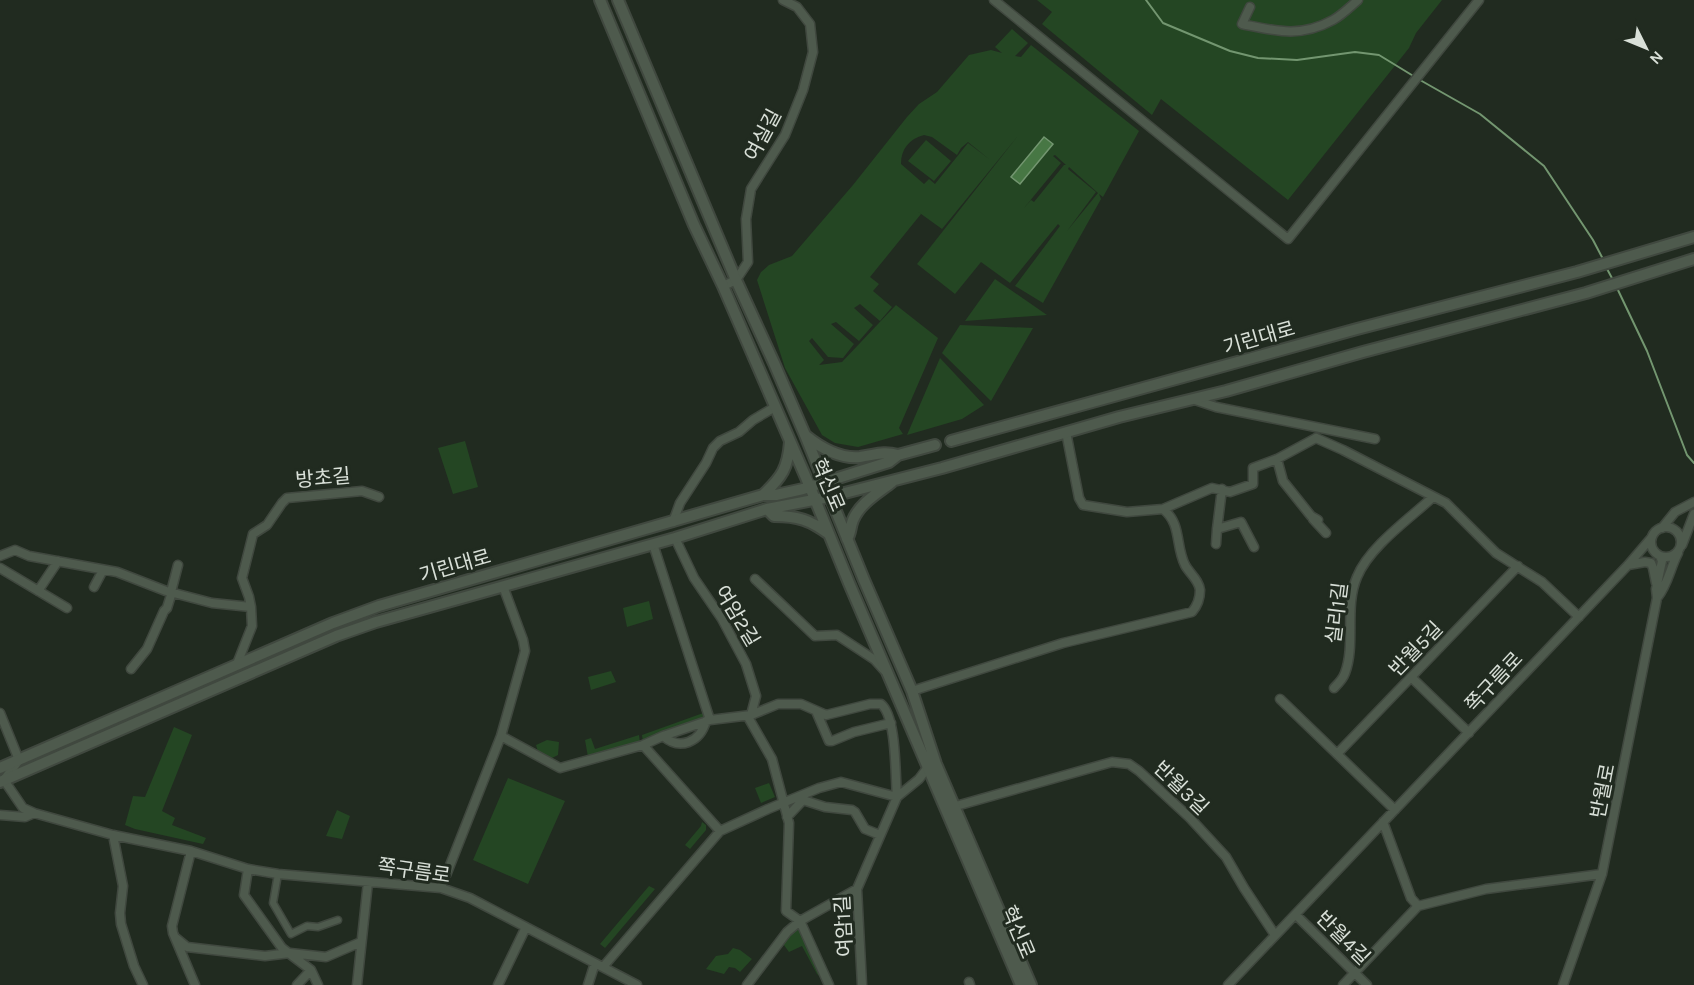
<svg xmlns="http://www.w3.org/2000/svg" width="1694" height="985" font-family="Karla,'Noto Sans KR',sans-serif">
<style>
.green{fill:#244623;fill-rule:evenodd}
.water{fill:#477744;stroke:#739670;stroke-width:1.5}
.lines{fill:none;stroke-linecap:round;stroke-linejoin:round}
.stream{stroke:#739670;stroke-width:2}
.pedestrian-casing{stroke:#40483f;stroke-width:9}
.minor-casing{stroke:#40483f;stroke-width:11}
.tertiary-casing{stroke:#40483f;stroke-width:14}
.pedestrian{stroke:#4e5a4d;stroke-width:6}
.minor{stroke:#4e5a4d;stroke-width:8}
.tertiary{stroke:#4e5a4d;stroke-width:10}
.labels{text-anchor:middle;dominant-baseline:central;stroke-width:6;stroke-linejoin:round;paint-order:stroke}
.street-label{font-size:20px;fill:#d9e0d8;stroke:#212b20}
</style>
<rect width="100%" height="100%" fill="#212b20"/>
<path class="green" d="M1037 0H1442L1416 33 1409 48 1288 200 1161 99 1152 115 1042 24 1052 12Z
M1012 29 1028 43 1015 56 1021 57 1031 45 1139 131 1103 197 1099 194 1101 199 1043 303 1015 286 1060 226 1058 224 1010 283 981 262 955 294 917 264 1021 132 942 229 917 211 921 214 870 277 879 284 873 291 892 307 880 321 860 304 854 308 873 325 859 341 836 322 831 324 854 344 843 358 828 357 812 338 809 341 824 360 819 365 842 362 896 305 938 338 899 428 903 434 858 447 835 443 822 435 785 368 757 280 761 272 769 265 792 256 853 185 907 117 919 104 937 92 969 55 991 50 1002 53 995 47ZM924 135 932 137 957 155 961 148 968 142 989 159 968 143 935 184 929 179 924 184 901 164C901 149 909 139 924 135ZM1055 155 1066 165H1064L1034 202 1031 200 1024 208 1061 163 1053 156ZM1069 167 1098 193 1067 231 1096 192 1068 169Z
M926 140 951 161 934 181 908 161Z
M995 279 1047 315 965 321Z
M960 325 1033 328 991 401 942 353Z
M940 358 984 405 962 419 907 435Z
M465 441 478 487 453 494 438 448Z
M649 601 653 619 627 627 623 608Z
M611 671 616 682 591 690 588 677Z
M706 712 708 719 643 742 642 735Z
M174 727 192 735 162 811 175 818 172 825 206 838 203 844 135 829 125 825 133 796 145 797Z
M639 735 640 743 588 757 585 740 591 738 595 749Z
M547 740 559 742 558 755 552 758 539 755 536 745Z
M508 778 565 801 528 884 473 860Z
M769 783 775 797 761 803 755 788Z
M337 810 350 816 342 839 326 836Z
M702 822 706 825V830L690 849 685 845 701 826Z
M649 886 655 889 605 948 600 944Z
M800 923 824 980 817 974 802 946 789 952 781 941Z
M733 948 740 950 752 959 740 972 735 968 729 967 724 974 706 969 716 956 728 954Z"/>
<path class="water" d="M1044 137 1053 144 1020 184 1011 177Z"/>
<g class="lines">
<path class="stream" d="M1146 0 1163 23 1230 51 1258 58 1297 60 1355 52 1379 55 1415 77
M1420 80 1480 114 1544 166 1593 240 1604 261
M1606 267 1613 280
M1617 288 1647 351 1687 455 1694 463"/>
<g class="pedestrian-casing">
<path id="pedestrian" d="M278 874 273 903 291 934 307 926 318 927 338 920"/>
</g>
<g class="minor-casing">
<path id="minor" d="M994 0 1288 239 1479 0
M1250 7 1242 24C1276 31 1300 38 1333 20 1342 15 1350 7 1358 0
M723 286 736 280 748 262 746 219 751 189 785 135 803 90 813 52 810 24 797 7 783 0
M1192 399 1216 407 1375 439
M1066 432 1079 498 1083 505 1127 512 1163 509 1212 488 1230 492 1253 484V468L1277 459 1316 438
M1316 438 1343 450 1446 503 1496 553 1542 582 1579 617
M1277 459 1283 481 1311 516 1318 520
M1313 519 1326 533
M673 522 680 503 706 463 713 448 720 441 739 432 753 420 775 407
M1651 542a15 15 0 1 1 30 0a15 15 0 1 1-30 0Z
M1662 528 1675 512 1694 502
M1217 529 1241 522 1254 547
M653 544 710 720
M1216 544 1217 529 1222 489
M1682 545 1694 514
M0 556 15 550 29 556 117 572 166 591 212 603 251 607 252 626 237 664
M1628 565 1645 562 1651 563 1653 568 1656 583
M0 568 67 608
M755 579 815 636 837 635 875 660 884 670
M94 587 103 570
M38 591 58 561
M171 592 178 565
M1657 598C1668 585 1670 568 1678 553
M251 607 249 597 242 578 253 534 267 525 282 503 287 498 362 491 379 497
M131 669 147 649 164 611 167 608 172 592
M1411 677 1469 733
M1334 688C1338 684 1343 679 1345 673 1356 644 1344 607 1357 577 1369 547 1409 519 1433 497
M912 691 1063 643 1192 612C1198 605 1200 599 1200 590 1199 580 1190 574 1185 565 1175 545 1182 524 1163 509
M1280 699 1395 810
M816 711 829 741H832L854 732 891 723
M0 713 19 760 4 780 23 808 34 813 113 835 191 851 248 869 278 874 441 888 470 898 637 985
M748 717 772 759 789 823 786 911 800 921 829 985
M501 736 560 768 643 745 663 736 710 720 751 715 756 696 746 664 722 619 694 578 675 538
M663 736C680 751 700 742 706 721
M643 745 720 831
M1337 754 1518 566
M949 808 1112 762 1129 764 1139 771 1190 818 1226 857 1244 888 1275 935
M0 815 25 817 34 813
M787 817 803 800 825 807 852 810 855 812 865 829 880 835
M1383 822 1411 898 1418 906 1486 889 1602 874
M113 835 123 886 120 913 121 924 134 966 143 985
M191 851 172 926 173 933 195 985
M248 869 244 895 282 948 311 970 318 985
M441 888 501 736 525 651 523 640 503 586
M1296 915 1367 985
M176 938 187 947 265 956 290 953 326 957 361 942
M603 967 720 831 768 809 819 788 841 782 897 797C895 776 897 717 881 704H870L826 715 801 704H778L751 715
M969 982 970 985
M297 985 311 970
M357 985 368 882
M498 985 526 927
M588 985 595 963
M747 985 787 932 800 921 857 889
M862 985 857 889 897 797 919 779 928 767 931 766
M1228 985 1628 565 1652 537
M1343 985 1418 906
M1563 985 1602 874 1657 598 1656 589 1662 561 1660 556"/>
</g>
<g class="tertiary-casing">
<path id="tertiary" d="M600 0 694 225 723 286 810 487 849 583 1021 985
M618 0 736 280 774 363 805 435 864 580 912 691 936 764 1031 985
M806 436C821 448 840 459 860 457 875 455 883 451 898 455
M951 441 1357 329 1577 272 1694 237
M763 495C782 477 788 468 790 442
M767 509 774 516C798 516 810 520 829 534
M847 539C851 533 850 527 853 520 860 503 878 493 892 482
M0 768 333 623 379 606 763 495H776L803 489 889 462 898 455 935 445
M0 782 336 636 376 622 675 538 767 509 829 497 942 468 1119 417 1226 391 1363 352 1586 293 1694 259"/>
</g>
<use href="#pedestrian" class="pedestrian"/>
<use href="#minor" class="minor"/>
<use href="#tertiary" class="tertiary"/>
</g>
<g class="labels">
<g class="street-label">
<text transform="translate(763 135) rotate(-62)">여실길</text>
<text transform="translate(1259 338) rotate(-16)">기린대로</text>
<text transform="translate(323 478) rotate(-5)">방초길</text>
<text transform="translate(828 485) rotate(67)">혁신로</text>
<text transform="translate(455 566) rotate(-16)">기린대로</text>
<text transform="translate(1337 613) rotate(-83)">실리1길</text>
<text transform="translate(737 616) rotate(59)">여암2길</text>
<text transform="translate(1416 649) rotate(-46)">반월5길</text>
<text transform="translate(1494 682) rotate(-47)">쪽구름로</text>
<text transform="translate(1181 788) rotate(44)">반월3길</text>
<text transform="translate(1603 791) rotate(-79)">반월로</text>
<text transform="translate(414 871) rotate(8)">쪽구름로</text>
<text transform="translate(844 926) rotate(-93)">여암1길</text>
<text transform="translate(1018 932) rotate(67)">혁신로</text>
<text transform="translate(1343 938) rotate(45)">반월4길</text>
</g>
</g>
<g transform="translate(1646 48) rotate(133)" stroke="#212b20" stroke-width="4.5" paint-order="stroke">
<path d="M0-4.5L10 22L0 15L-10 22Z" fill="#d9e0d8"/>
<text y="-9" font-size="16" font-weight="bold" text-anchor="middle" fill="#d9e0d8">N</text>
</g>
</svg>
